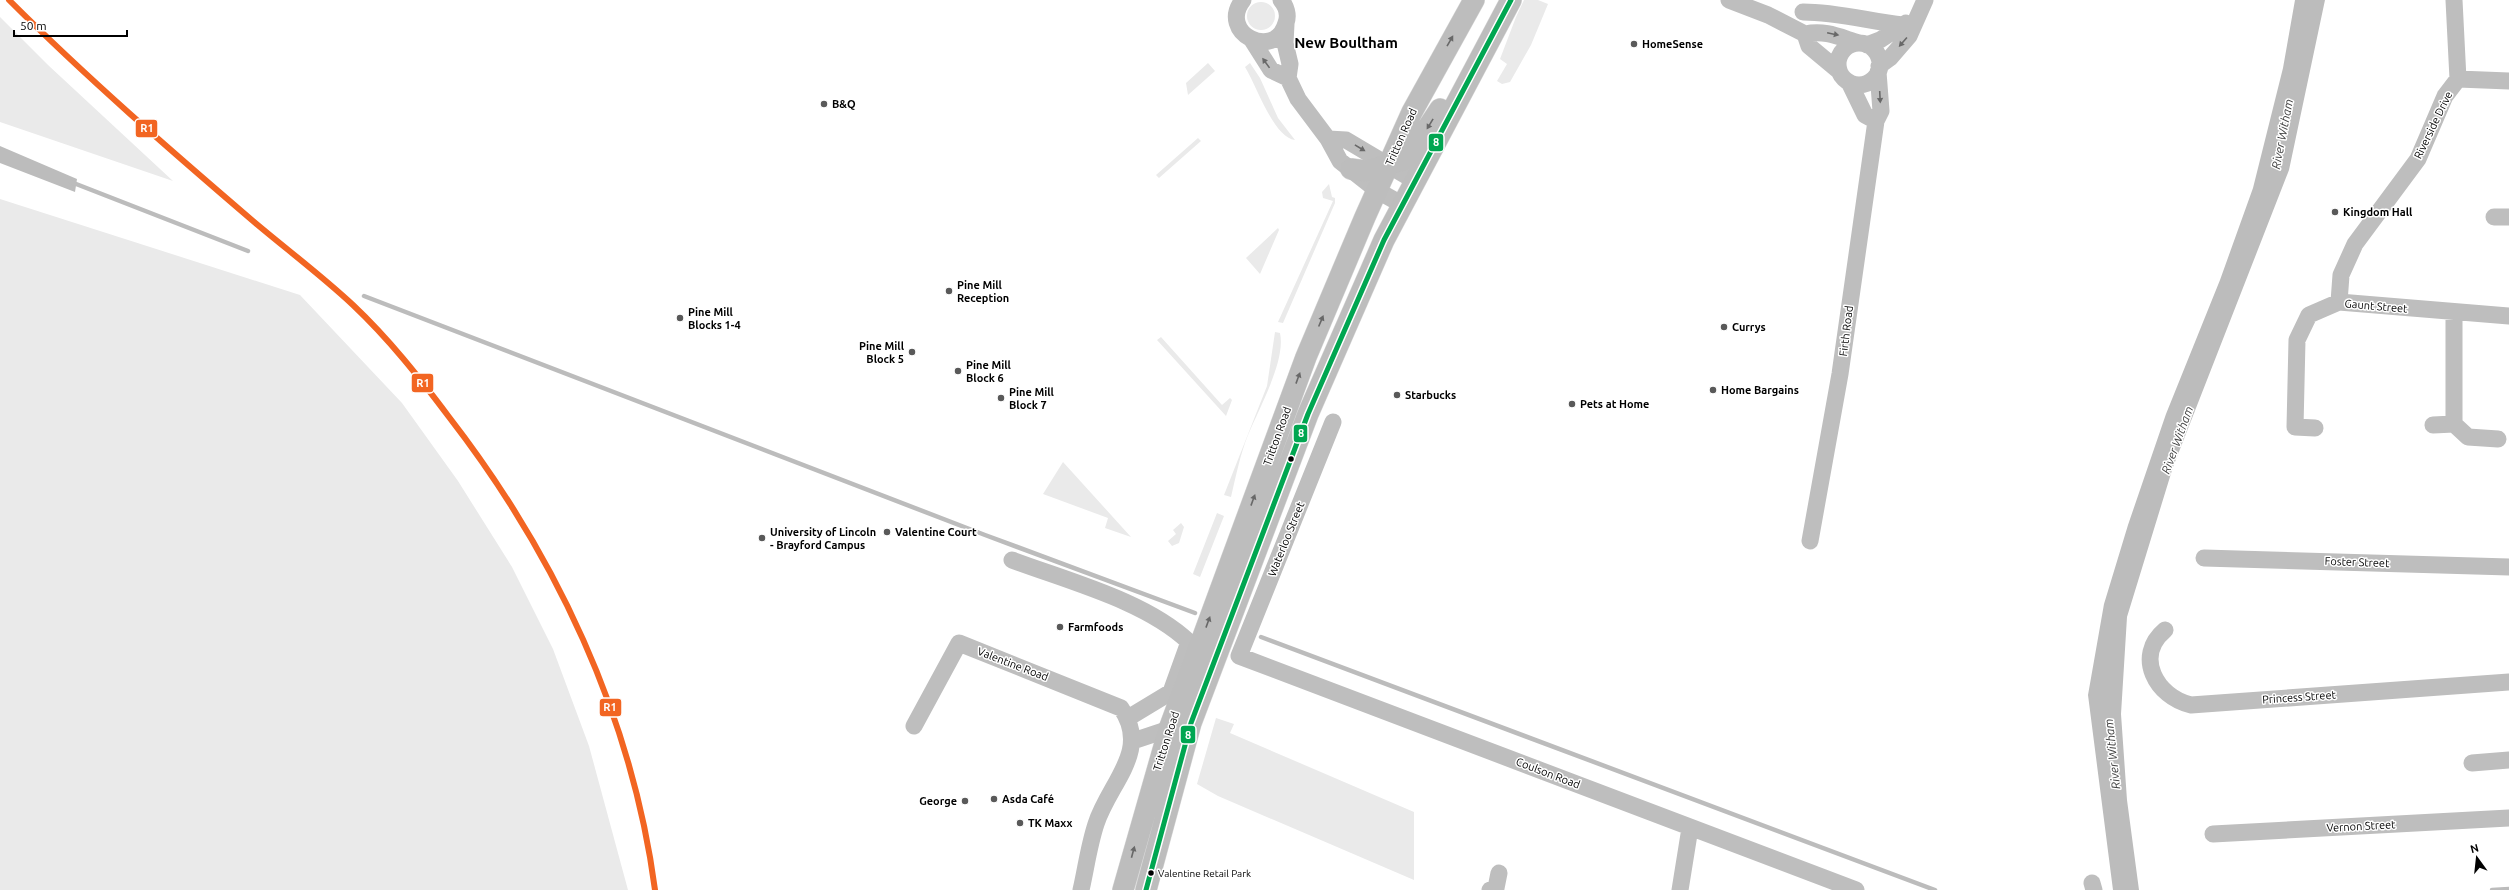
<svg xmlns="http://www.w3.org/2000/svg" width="2509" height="890" font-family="Ubuntu,sans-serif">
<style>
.green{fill:#eaeaea}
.water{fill:#bcbcbc}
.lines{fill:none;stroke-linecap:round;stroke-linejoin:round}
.stream{stroke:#bcbcbc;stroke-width:4.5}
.major-casing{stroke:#dbdbdb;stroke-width:22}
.minor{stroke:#bebebe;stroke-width:17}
.major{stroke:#bdbdbd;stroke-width:21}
.bus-1-casing{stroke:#fff;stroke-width:8}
.bus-1{stroke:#00a651;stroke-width:5}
.rail-1-casing{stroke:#fff;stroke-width:9}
.rail-1{stroke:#f26522;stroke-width:6}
.oneway{fill:#686868}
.poi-dot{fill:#595959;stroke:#fff;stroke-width:1.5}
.bus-dot{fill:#000;stroke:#fff;stroke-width:1.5}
.labels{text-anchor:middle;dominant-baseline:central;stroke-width:3;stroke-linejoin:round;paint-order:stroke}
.bus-label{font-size:10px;fill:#000;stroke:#fff;text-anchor:start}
.poi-label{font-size:11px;font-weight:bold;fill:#000;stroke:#fff;text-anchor:start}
.street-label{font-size:11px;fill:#000;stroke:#fff}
.water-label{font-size:12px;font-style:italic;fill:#414141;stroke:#fff}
.district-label{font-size:15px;font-weight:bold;fill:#000;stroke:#fff}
.line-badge{stroke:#fff;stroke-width:1.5}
.badge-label{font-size:11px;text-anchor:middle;font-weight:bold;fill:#fff}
</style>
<rect width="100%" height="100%" fill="#fff"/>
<path class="green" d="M1524 0H1538L1548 4 1531 45 1510 82 1502 84 1497 81 1507 64 1500 59 1516 17Z
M1247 16a14 14 0 1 1 28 0a14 14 0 1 1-28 0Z
M0 17 48 65 173 181 0 122Z
M1208 63 1215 71 1188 95 1186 83Z
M1250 63 1260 78 1278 118 1295 140C1273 137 1257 86 1245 67Z
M1198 138 1201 141 1159 178 1156 175Z
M1329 184 1332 197 1335 198V203L1283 323 1278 322 1333 201 1323 198 1322 192Z
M0 199 300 295 402 403 458 481 512 567 553 649 589 746 628 890H0Z
M1278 228 1279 230 1260 274 1246 258Z
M1275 332 1280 333C1286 361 1259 408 1248 435 1240 455 1236 476 1231 497L1224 495 1267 386Z
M1161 337 1222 405 1230 398 1232 400 1226 416 1157 340Z
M1063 462 1131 537 1105 528 1108 518 1043 494Z
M1217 513 1224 516 1200 577 1193 574Z
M1181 523 1184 527 1179 543 1172 546 1168 541 1176 534 1173 530Z
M1216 718 1234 724 1230 733 1414 812V880L1218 796 1197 784Z"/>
<path class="water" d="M2295 0H2325L2289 170 2173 467 2127 617 2121 714 2127 800 2139 890H2113L2088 695 2104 604 2128 525 2166 414 2220 280 2253 188 2283 68Z
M0 146 77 179 75 192 0 163Z"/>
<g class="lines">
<path class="stream" d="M71 182 248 251
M364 296 985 535 1195 613
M1261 637 1935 890
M2492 890 2509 889"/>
<g class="major-casing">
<path id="major" d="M1351 169 1366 171 1407 159 1440 109
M1123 890 1169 729 1306 357 1365 217 1412 112 1474 0
M1146 890 1191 723 1308 414 1384 240 1511 0"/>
</g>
<path class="minor" d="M1243 0C1217 33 1275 62 1286 23 1289 15 1286 6 1281 0
M1729 0 1768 15 1805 34 1809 46 1839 71
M1803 12C1836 12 1869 21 1903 25
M1286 24 1285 43 1290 64 1288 78 1298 99 1328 139 1340 161 1378 191 1403 205
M1805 34C1826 30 1839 37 1859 43
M1252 40 1271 70 1288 78
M1838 64a21 21 0 1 1 42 0a21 21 0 1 1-42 0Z
M1867 45 1880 40 1906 23
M1879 66 1890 58 1909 36 1925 0
M2458 79 2509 81
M1849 82 1865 115 1876 121
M1328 139 1346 140 1415 181
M2494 217H2509
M2339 302 2341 275 2355 244 2418 159 2445 96 2458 79 2454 0
M2454 313V424L2468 437 2498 439
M1333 422 1239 656 1856 890
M2433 425 2454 424
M2315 428 2295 427 2297 340 2309 315 2339 302 2509 316
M1810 541 1840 374 1876 121 1881 111 1878 72
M2204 558 2509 567
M1012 560C1068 581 1146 601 1189 642L1171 692 1128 718
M2165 630C2134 656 2156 697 2191 705L2509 682
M914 726 959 643 1121 708C1151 751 1109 783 1096 824 1089 845 1086 868 1081 890
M1133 741 1169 729
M2472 763 2509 760
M2213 834 2509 818
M2092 883 2094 890
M1490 890 1496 888 1499 873
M1680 890 1690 828"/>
<use href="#major" class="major"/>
<g class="bus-1-casing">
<path id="bus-1" d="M1146 890 1191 723 1308 414 1384 240 1511 0"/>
</g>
<use href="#bus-1" class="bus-1"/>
<g class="rail-1-casing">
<path id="rail-1" d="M9 0C87 78 169 149 253 221 286 249 321 275 353 305 389 339 419 377 449 417 555 554 632 716 655 890"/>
</g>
<use href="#rail-1" class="rail-1"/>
</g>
<defs><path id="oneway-solid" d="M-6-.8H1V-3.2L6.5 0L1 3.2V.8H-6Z"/></defs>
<g class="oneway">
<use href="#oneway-solid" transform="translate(1833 34) rotate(12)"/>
<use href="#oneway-solid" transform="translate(1450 41) rotate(-60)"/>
<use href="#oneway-solid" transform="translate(1903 42) rotate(131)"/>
<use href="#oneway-solid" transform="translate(1266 63) rotate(-126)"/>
<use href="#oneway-solid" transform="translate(1880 97) rotate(87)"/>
<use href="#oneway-solid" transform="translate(1430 124) rotate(121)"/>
<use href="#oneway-solid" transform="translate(1360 148) rotate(31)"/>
<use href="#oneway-solid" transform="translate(1321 321) rotate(-67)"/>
<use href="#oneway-solid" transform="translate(1298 378) rotate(-70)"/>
<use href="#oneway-solid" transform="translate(1253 500) rotate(-70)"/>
<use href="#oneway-solid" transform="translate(1208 622) rotate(-70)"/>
<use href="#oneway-solid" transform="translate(1133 852) rotate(-75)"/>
</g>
<g class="poi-dot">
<circle cx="1634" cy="44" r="4"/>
<circle cx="824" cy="104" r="4"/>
<circle cx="2335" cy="212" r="4"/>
<circle cx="949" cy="291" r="4"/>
<circle cx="680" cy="318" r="4"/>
<circle cx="1724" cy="327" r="4"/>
<circle cx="912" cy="352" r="4"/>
<circle cx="958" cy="371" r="4"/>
<circle cx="1713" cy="390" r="4"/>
<circle cx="1397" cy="395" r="4"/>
<circle cx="1001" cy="398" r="4"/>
<circle cx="1572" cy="404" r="4"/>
<circle cx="887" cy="532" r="4"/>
<circle cx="762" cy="538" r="4"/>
<circle cx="1060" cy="627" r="4"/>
<circle cx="994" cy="799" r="4"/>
<circle cx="965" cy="801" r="4"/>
<circle cx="1020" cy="823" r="4"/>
</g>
<g class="bus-dot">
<circle cx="1291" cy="459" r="3.5"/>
<circle cx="1151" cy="873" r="3.5"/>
</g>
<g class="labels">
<g class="bus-label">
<text x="1158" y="873">Valentine Retail Park</text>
</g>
<g class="poi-label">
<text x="1642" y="44">HomeSense</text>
<text x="832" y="104">B&amp;Q</text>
<text x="2343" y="212">Kingdom Hall</text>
<text x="957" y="285">Pine Mill<tspan x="957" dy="13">Reception</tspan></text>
<text x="688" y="312">Pine Mill<tspan x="688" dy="13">Blocks 1-4</tspan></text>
<text x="1732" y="327">Currys</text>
<text x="904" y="346" text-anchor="end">Pine Mill<tspan x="904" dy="13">Block 5</tspan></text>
<text x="966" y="365">Pine Mill<tspan x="966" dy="13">Block 6</tspan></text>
<text x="1721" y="390">Home Bargains</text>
<text x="1009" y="392">Pine Mill<tspan x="1009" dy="13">Block 7</tspan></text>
<text x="1405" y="395">Starbucks</text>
<text x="1580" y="404">Pets at Home</text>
<text x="770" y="532">University of Lincoln<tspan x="770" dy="13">- Brayford Campus</tspan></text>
<text x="895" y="532">Valentine Court</text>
<text x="1068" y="627">Farmfoods</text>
<text x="1002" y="799">Asda Café</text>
<text x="957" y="801" text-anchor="end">George</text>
<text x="1028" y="823">TK Maxx</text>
</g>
<g class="street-label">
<text transform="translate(2433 125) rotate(-64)">Riverside Drive</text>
<text transform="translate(1401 137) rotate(-66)">Tritton Road</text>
<text transform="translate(2376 306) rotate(5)">Gaunt Street</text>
<text transform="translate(1846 331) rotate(-83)">Firth Road</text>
<text transform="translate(1277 436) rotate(-70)">Tritton Road</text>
<text transform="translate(1286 539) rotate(-68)">Waterloo Street</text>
<text transform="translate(2357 562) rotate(2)">Foster Street</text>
<text transform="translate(1013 664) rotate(21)">Valentine Road</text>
<text transform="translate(2299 697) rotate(-4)">Princess Street</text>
<text transform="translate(1166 741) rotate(-72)">Tritton Road</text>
<text transform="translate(1548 773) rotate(21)">Coulson Road</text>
<text transform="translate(2361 826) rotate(-3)">Vernon Street</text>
</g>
<g class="water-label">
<text transform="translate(2282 134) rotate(-79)">River Witham</text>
<text transform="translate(2177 440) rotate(-70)">River Witham</text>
<text transform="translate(2112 754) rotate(-96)">River Witham</text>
</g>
<g class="district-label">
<text x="1346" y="42">New Boultham</text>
</g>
</g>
<g class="line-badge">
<rect x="135" y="119" width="23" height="19" rx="4" fill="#f26522"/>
<rect x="1428" y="133" width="16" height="19" rx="4" fill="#00a651"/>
<rect x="411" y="373" width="23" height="20" rx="4" fill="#f26522"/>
<rect x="1293" y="424" width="15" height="19" rx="4" fill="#00a651"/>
<rect x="599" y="698" width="23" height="19" rx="4" fill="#f26522"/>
<rect x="1180" y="725" width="16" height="19" rx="4" fill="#00a651"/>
</g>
<g class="badge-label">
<text x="147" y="132">R1</text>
<text x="1436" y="146">8</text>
<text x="423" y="387">R1</text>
<text x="1301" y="437">8</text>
<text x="610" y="711">R1</text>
<text x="1188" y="739">8</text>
</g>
<g transform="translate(2477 858) rotate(345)" stroke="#ffffff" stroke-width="3" paint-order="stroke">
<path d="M0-3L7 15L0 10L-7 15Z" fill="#000000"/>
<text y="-6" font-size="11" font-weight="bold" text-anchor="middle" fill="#000000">N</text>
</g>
<path d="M14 30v6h113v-6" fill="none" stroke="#000000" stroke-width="2"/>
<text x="20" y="30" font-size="12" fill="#000000" stroke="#ffffff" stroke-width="3" paint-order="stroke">50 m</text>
</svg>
